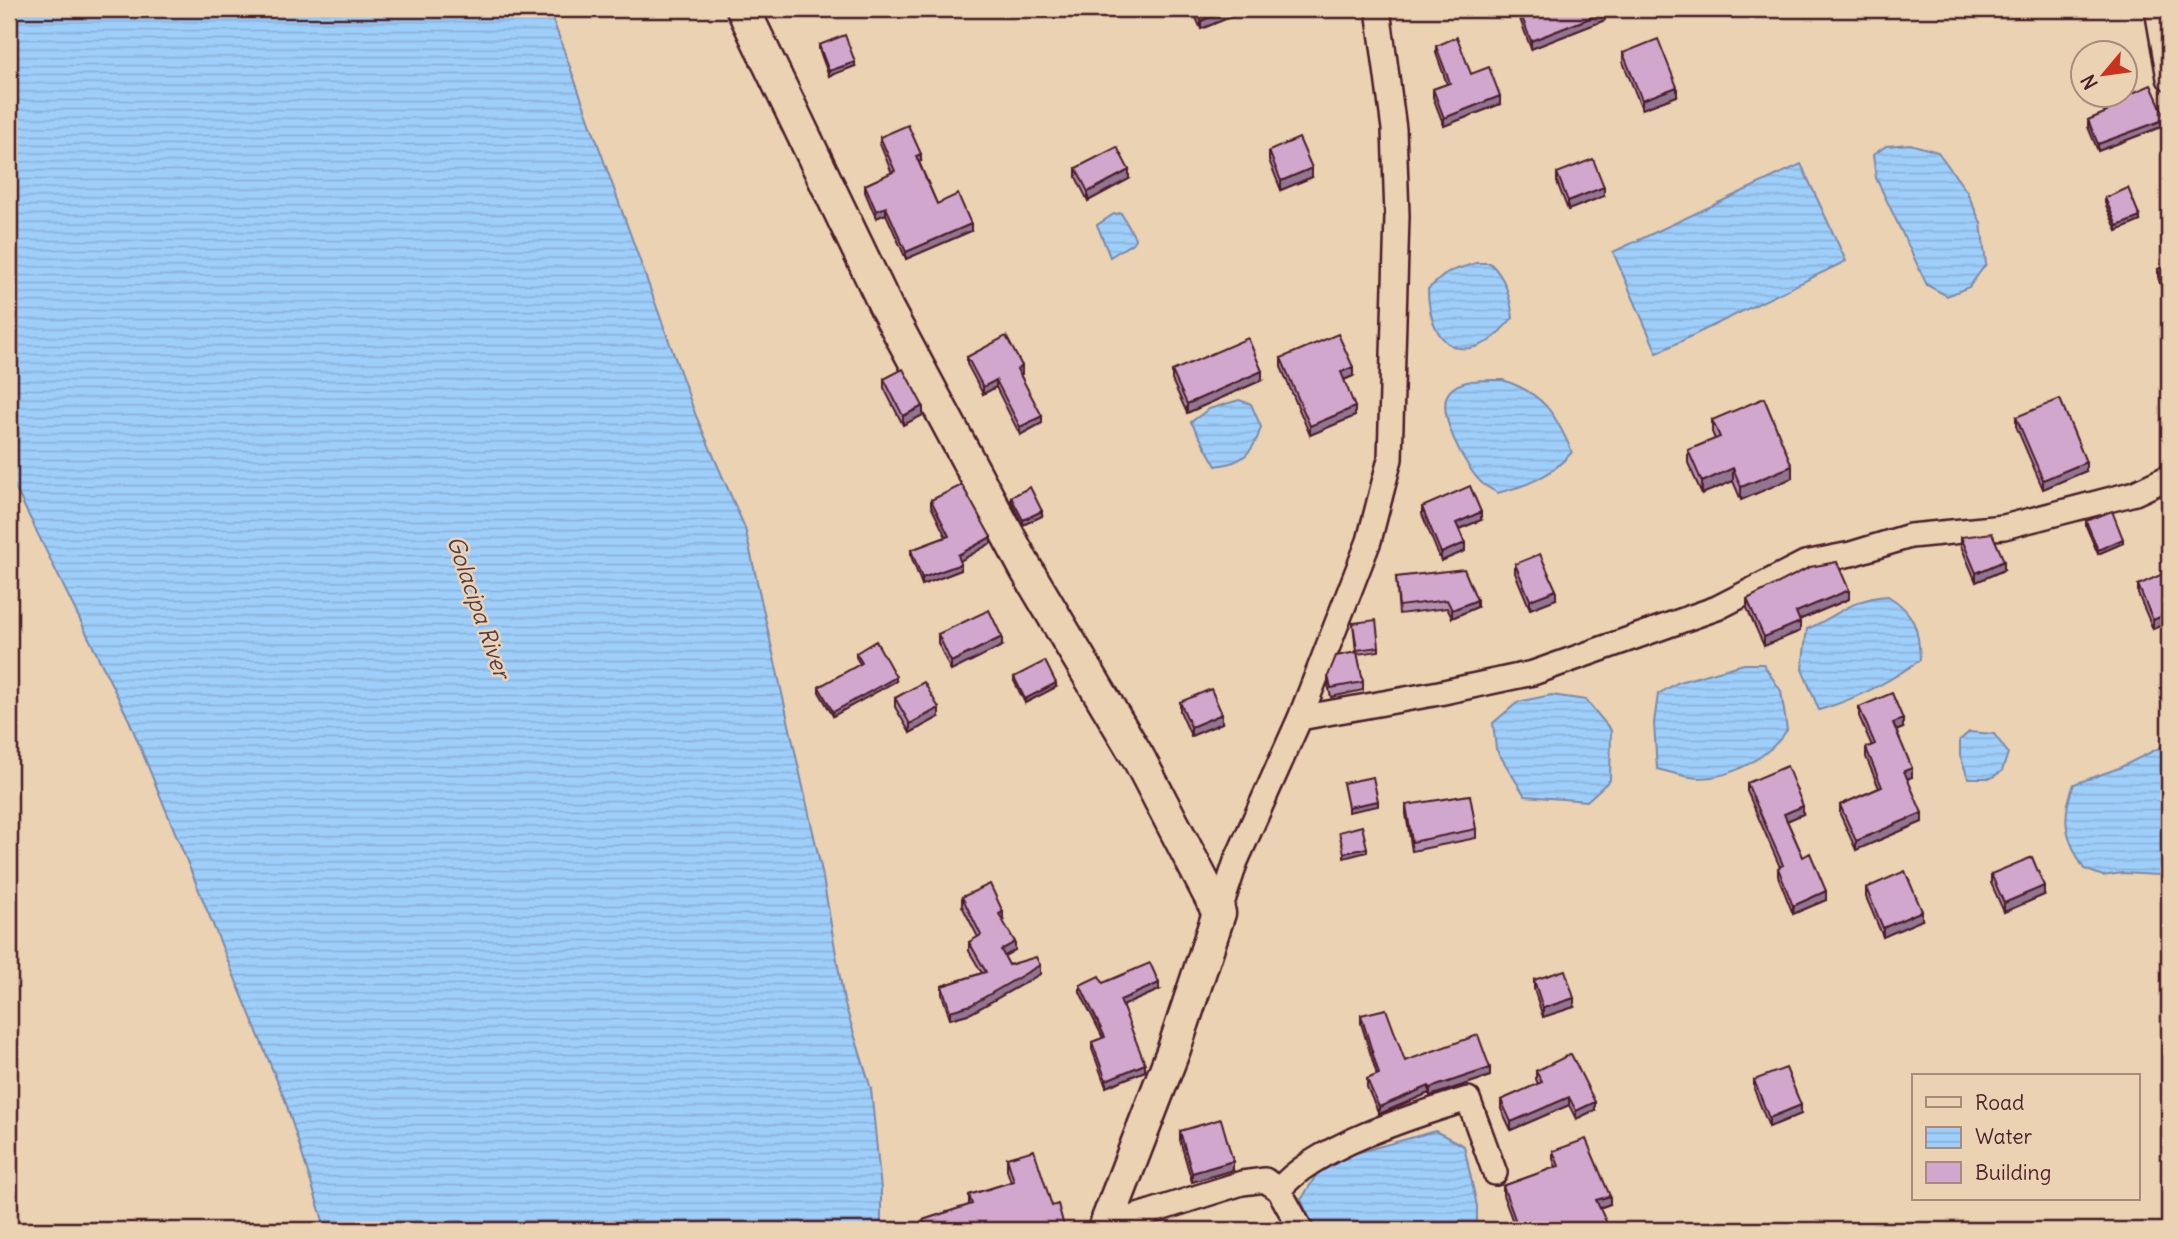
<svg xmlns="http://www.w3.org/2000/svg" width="2178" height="1239" font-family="Delius,sans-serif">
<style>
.water{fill:url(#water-rules);stroke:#7c89a8;stroke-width:2}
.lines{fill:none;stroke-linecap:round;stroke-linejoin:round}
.street-casing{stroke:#4a1f2b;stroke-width:28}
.secondary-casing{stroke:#4a1f2b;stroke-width:37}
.street{stroke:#ead2b2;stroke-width:23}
.secondary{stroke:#ead2b2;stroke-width:32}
.wall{fill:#b490b0;stroke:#4a1f2b;stroke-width:2}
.shaded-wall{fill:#927590;stroke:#4a1f2b;stroke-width:2}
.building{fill:#d1a7cd;stroke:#4a1f2b;stroke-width:2}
.labels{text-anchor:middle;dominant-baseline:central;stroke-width:5;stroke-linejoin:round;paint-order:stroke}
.water-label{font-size:23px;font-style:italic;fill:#57394a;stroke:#ead2b2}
</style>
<defs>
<pattern id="water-rules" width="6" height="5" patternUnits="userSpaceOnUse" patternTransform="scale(1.75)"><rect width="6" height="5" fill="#9ecffb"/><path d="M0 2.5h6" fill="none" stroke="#8ab1d7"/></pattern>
</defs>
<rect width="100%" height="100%" fill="#ead2b2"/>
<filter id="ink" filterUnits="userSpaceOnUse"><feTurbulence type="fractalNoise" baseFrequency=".0143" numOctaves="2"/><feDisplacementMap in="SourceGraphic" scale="14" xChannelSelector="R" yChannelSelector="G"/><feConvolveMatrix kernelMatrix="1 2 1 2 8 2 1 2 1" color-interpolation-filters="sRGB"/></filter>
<g filter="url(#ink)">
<path class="water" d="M9 9H549L696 416 745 528 822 872 844 1001 871 1089 881 1190V1230H326L285 1100 129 720 9 475Z
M1910 144 1938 152 1967 192 1981 223 1986 264 1969 287 1947 296 1927 285 1876 178 1873 155 1886 146Z
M1801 164 1846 261 1657 353 1613 252Z
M1121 213 1135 238 1134 242 1110 257 1097 225 1114 214Z
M1476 263H1490C1506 278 1510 297 1513 318 1505 325 1498 335 1489 341 1446 365 1428 326 1428 289L1448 272Z
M1503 380C1544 394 1555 413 1572 452 1551 476 1528 486 1497 493 1493 490 1487 487 1483 484 1467 471 1433 409 1450 391 1462 378 1487 380 1503 380Z
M1239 400 1251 404 1261 427C1254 452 1243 463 1216 466L1191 422 1209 409Z
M1888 596C1915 612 1919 631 1920 660 1888 683 1856 699 1819 710L1802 669 1807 629C1838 616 1852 598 1888 596Z
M1744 664H1763L1781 691 1787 730C1770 756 1732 778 1700 778 1686 778 1670 772 1657 769L1654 723 1658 694 1679 682Z
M1551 695 1586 700 1611 730 1610 780 1587 801 1525 796 1496 749 1493 723 1518 702Z
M1969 732 1994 734 2008 753 2002 771 1991 778H1968L1960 755V740Z
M2169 743V870L2159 875 2122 873 2103 876 2084 869C2066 838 2060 820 2074 784L2119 768Z
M1435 1131 1464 1146 1477 1206V1230H1315L1301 1200 1324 1162Z"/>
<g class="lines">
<g class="street-casing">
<path id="street" d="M2157 9 2169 78
M1300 718 1439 693 1533 673 1717 608 1805 563 1851 554 1910 536 2004 527 2135 493 2169 477
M1219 913 1236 861 1300 718 1369 541 1390 459 1397 216 1394 129 1378 9
M1279 1190C1313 1147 1415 1115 1468 1099L1495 1173
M1106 1226 1242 1183 1265 1180 1279 1190 1301 1230"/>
</g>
<g class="secondary-casing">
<path id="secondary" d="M743 9 887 309 1026 569 1139 759 1219 913 1174 1049 1104 1230"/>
</g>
<use href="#street" class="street"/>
<use href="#secondary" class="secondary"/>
</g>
<path class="wall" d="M1192 9H1250L1201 29Z
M1519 9 1605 20 1531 49 1519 16Z
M819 45 855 66 829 76 819 49Z
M1436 46 1471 74 1500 104 1444 126 1433 97V89L1447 84 1436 53Z
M1623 53 1677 96 1642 109 1623 62Z
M2104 105 2166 125 2098 151 2088 127V120L2105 113Z
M880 137 921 161 919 162 937 204 971 231 906 259 886 214 876 218 865 192V185L892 173 880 144Z
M1269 151 1312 177 1281 190 1269 160Z
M1076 168 1129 179 1088 201 1076 177Z
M1557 173 1604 196 1568 210 1557 182Z
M2105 198 2140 221 2117 231 2105 203Z
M2169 265V305L2167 306 2158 277V269Z
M967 357 1022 374H1020L1042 423 1020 435 996 387 983 394 967 364Z
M1281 358 1353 376 1344 380 1355 416 1310 435 1281 367Z
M1172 371 1262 380 1187 413 1172 380Z
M884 379 923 415 903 425 884 388Z
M2016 417 2086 471 2043 489 2016 426Z
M1712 420 1792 478 1741 500 1733 481 1702 494 1688 463V450L1715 439 1712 432Z
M1011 497 1042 516 1023 525 1011 501Z
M931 500 991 543 960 561 961 570 922 585 911 556V550L946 537 931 506Z
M1422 507 1481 520 1459 529 1465 551 1441 561 1422 514Z
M2086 521 2123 543 2098 554 2086 526Z
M1961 537 2004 570 1976 582 1961 546Z
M1515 564 1556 599 1530 609 1515 573Z
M1396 577 1477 607 1452 618 1447 608 1399 614Z
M2169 578V622L2153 629 2138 594V585Z
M1747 599H1849L1799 620 1800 631 1764 646 1747 608Z
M1353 623 1379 647V651L1357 654 1363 682V690L1331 697 1328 685V676L1356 652Z
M938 634 1002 646 951 671 938 643Z
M856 653 896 681 833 716 819 692V687L860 664 856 657Z
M1014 677 1056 687 1025 703 1014 681Z
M895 698 939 717 910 733 895 707Z
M1180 702 1222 723 1191 736 1180 711Z
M1859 707 1903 728 1896 731 1912 777 1907 778 1922 822 1856 850 1840 814V805L1879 788 1866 757V748L1872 746 1859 716Z
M1747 783 1803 814 1787 821 1803 857 1826 900 1793 914 1778 876V868L1780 867 1747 791Z
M1406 805 1476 829V838L1412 851 1406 814Z
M1991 874 2044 895 2004 912 1991 883Z
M1866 888 1922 920 1883 937 1866 897Z
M962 897 1003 920H1002L1015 950 1004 956 1009 965 1040 974 971 1013 950 1019 942 994V986L982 973 969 951V942L978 937 962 906Z
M1534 980 1574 1007 1543 1017 1534 989Z
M1103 983 1159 990 1122 1006 1145 1071 1106 1087 1092 1049V1042L1103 1038 1080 992V985Z
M1361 1015 1405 1061 1490 1076 1430 1096 1429 1093 1379 1114 1367 1087V1079L1377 1075 1361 1023Z
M1536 1071 1595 1110 1576 1119 1569 1105 1511 1130 1501 1109V1100L1538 1084 1536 1079Z
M1754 1080 1801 1114 1769 1127 1754 1089Z
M1180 1131 1233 1170 1192 1182 1180 1140Z
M1553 1151 1610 1204 1599 1208 1610 1230H1516L1503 1195V1186L1556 1167 1553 1159Z
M1007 1158 1052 1206 1065 1230H923V1220L969 1205V1195L1011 1182 1007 1170Z"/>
<path class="shaded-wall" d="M1229 9H1250L1201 29V21Z
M1605 12V20L1531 49V41Z
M855 62V66L829 76V71Z
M1677 87V96L1642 109V100Z
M1500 96V104L1444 126V118Z
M2166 119V125L2098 151V144Z
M921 154V161L916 163V156Z
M1312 168V177L1281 190V181Z
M1129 170V179L1088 201V192Z
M1604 187V196L1568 210V201Z
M886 207V214L876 218V211Z
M2140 217V221L2117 231V226Z
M971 224V231L906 259V252Z
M2169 296V305L2167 306V297Z
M1022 366V374L1017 376V369Z
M1353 367V376L1341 381V372Z
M1262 371V380L1187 413V404Z
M996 380V387L983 394V387Z
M923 406V415L903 425V416Z
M1355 407V416L1310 435V426Z
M1042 416V423L1020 435V427Z
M2086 462V471L2043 489V480Z
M1792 466V478L1741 500V487Z
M1733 468V481L1702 494V482Z
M1042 511V516L1023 525V520Z
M1481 512V520L1456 530V523Z
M991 537V543L958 562V555Z
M2123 539V543L2098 554V550Z
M1465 543V551L1441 561V553Z
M2004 561V570L1976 582V573Z
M961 564V570L922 585V578Z
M1556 590V599L1530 609V600Z
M1849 590V599L1796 621V612Z
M1477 600V607L1452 618V610Z
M2169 613V622L2153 629V620Z
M1800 622V631L1764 646V637Z
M1002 637V646L951 671V662Z
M896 677V681L833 716V712Z
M1056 683V687L1025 703V699Z
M939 708V717L910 733V724Z
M1222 714V723L1191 736V727Z
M1903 719V728L1893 732V723Z
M1912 768V777L1904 780V771Z
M1378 801V806L1348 812V807Z
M1803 806V814L1784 822V814Z
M1922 813V822L1856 850V841Z
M1367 848V852L1344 858V853Z
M2044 886V895L2004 912V903Z
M1826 891V900L1793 914V906Z
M1922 911V920L1883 937V928Z
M1003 912V920L999 922V914Z
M1015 942V950L1001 958V950Z
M1040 965V974L971 1013 950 1019V1011Z
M1159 983V990L1120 1007V1000Z
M1574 998V1007L1543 1017V1008Z
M1145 1064V1071L1106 1087V1080Z
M1490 1068V1076L1430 1096V1088Z
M1429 1086V1093L1379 1114V1107Z
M1569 1097V1105L1511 1130V1122Z
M1595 1102V1110L1576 1119V1111Z
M1801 1105V1114L1769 1127V1118Z
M1233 1161V1170L1192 1182V1173Z
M1610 1196V1204L1596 1209V1200Z
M985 1226V1230H973Z"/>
<path class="building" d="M1196 9H1229L1201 21Z
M1519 9H1603L1605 12 1531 41Z
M845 35 855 62 829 71 819 45Z
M1457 37 1471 74 1489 67 1500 96 1444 118 1433 89 1450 83 1436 46Z
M1658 39 1677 87 1642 100 1623 53Z
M2151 85 2166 119 2098 144 2088 120 2107 112 2104 105Z
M908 125 921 154 916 156 937 204 958 194 971 224 906 252 886 207 876 211 865 185 895 171 880 137Z
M1299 138 1312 168 1281 181 1269 151Z
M1117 147 1129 170 1088 192 1076 168Z
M1593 159 1604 187 1568 201 1557 173Z
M2128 188 2140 217 2117 226 2105 198Z
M2169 265V296L2167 297 2158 269Z
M1338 334 1353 367 1341 372 1355 407 1310 426 1281 358Z
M1006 336 1022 366 1017 369 1042 416 1020 427 996 380 983 387 967 357Z
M1248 338 1262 371 1187 404 1172 371Z
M903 369 923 406 903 416 884 379Z
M1764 398 1792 466 1741 487 1733 468 1702 482 1688 450 1720 437 1712 420Z
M2060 399 2086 462 2043 480 2016 417Z
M962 485 991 537 958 555 961 564 922 578 911 550 949 536 931 500Z
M1470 486 1481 512 1456 523 1465 543 1441 553 1422 507Z
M1030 487 1042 511 1023 520 1011 497Z
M2112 511 2123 539 2098 550 2086 521Z
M1992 533 2004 561 1976 573 1961 537Z
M1540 554 1556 590 1530 600 1515 564Z
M1837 562 1849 590 1796 612 1800 622 1764 637 1747 599 1810 567Z
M1464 569 1477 600 1452 610 1447 600 1399 606 1396 577Z
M2167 572 2169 578V613L2153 620 2138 585Z
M989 610 1002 637 951 662 938 634Z
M1376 620 1379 647 1357 650 1353 623Z
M876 641 896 677 833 712 819 687 862 663 856 653Z
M1357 652 1363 682 1331 688 1328 676 1336 656Z
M1045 661 1056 683 1025 699 1014 677Z
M924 682 939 708 910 724 895 698Z
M1211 689 1222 714 1191 727 1180 702Z
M1892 693 1903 719 1893 723 1912 768 1904 771 1922 813 1856 841 1840 805 1882 787 1866 748 1875 744 1859 707Z
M1787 766 1803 806 1784 814 1803 857 1810 853 1826 891 1793 906 1778 868 1783 865 1747 783Z
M1373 777 1378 801 1348 807 1343 783Z
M1470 795 1476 829 1412 842 1406 805Z
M1362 826 1367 848 1344 853 1339 832Z
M2032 857 2044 886 2004 903 1991 874Z
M1905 871 1922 911 1883 928 1866 888Z
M990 884 1003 912 999 914 1015 942 1001 950 1009 965 1036 957 1040 965 971 1005 950 1011 942 986 986 972 969 942 981 935 962 897Z
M1150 963 1159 983 1120 1000 1145 1064 1106 1080 1092 1042 1105 1037 1080 985 1099 976 1103 983Z
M1565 970 1574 998 1543 1008 1534 980Z
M1386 1009 1405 1061 1478 1035 1490 1068 1430 1088 1429 1086 1379 1107 1367 1079 1379 1074 1361 1015Z
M1571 1054 1595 1102 1576 1111 1569 1097 1511 1122 1501 1100 1542 1082 1536 1071Z
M1786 1068 1801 1105 1769 1118 1754 1080Z
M1221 1119 1233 1161 1192 1173 1180 1131Z
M1586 1139 1610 1196 1596 1200 1610 1230H1519L1503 1186 1559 1166 1553 1151Z
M1034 1150 1052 1206 1058 1204 1065 1230H986L985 1226 973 1230H926L923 1220 972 1204 969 1195 1014 1181 1007 1158Z"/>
</g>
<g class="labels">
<g class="water-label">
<text transform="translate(479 607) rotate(71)">Golacipa River</text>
</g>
</g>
<rect width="2178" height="1239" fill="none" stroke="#ead2b2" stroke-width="35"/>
<rect x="18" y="18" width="2143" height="1204" fill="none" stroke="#4a1f2b" stroke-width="2.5" filter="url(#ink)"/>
<rect x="1912" y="1074" width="228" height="126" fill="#ead2b2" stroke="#aa8a7c" stroke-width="2"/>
<rect x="1926" y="1097" width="35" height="10" fill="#ead2b2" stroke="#aa8a7c" stroke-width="2"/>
<text x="1975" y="1110" font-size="21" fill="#4a1f2b">Road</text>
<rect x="1926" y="1127" width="35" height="21" fill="url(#water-rules)" stroke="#aa8a7c" stroke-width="2"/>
<text x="1975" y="1144" font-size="21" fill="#4a1f2b">Water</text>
<rect x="1926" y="1162" width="35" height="21" fill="#d1a7cd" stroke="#aa8a7c" stroke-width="2"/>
<text x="1975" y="1180" font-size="21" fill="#4a1f2b">Building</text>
<g transform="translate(2104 74) rotate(241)"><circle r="33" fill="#ead2b2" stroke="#aa8a7c" stroke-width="2"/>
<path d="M0-5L12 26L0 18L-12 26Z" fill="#c8321e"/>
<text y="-10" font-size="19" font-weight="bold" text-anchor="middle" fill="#4a1f2b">N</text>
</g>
</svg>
